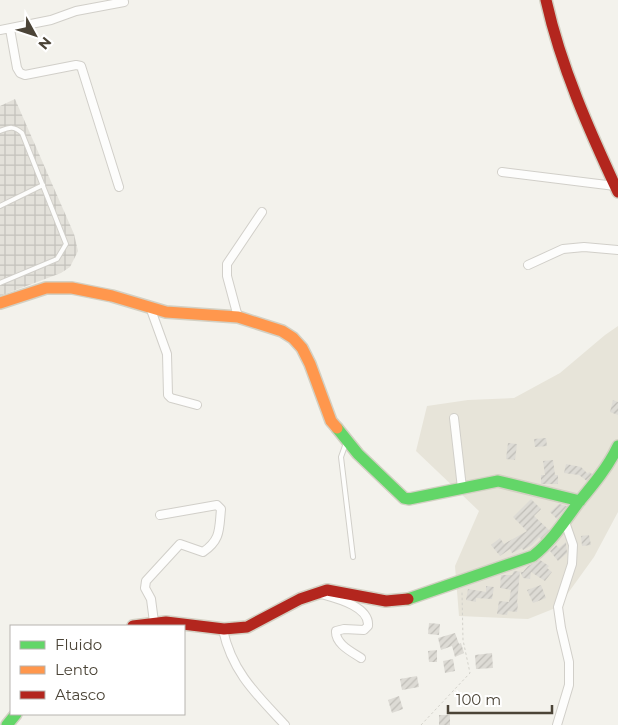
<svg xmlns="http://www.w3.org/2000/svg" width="618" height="725" font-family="Montserrat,sans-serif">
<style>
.residential{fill:#e7e4d9}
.industrial{fill:url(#industrial-grid)}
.building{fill:url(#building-hatch)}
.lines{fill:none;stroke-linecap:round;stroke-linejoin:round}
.lane-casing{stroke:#d1cfc9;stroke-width:6}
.street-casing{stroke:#d1cfc9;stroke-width:10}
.fast-casing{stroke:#d3d0c3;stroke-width:14}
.slow-casing{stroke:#d3d0c3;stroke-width:14}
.jam-casing{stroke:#d3d0c3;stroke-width:14}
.path{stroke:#d3d2cb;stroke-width:1;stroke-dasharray:2.5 2.5;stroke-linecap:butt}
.lane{stroke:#fdfdfc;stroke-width:4}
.street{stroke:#fdfdfc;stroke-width:8}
.fast{stroke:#63d668;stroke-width:11}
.slow{stroke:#ff974d;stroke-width:11}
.jam{stroke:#b3261e;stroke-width:11}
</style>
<defs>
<pattern id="industrial-grid" width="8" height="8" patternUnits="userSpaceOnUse" patternTransform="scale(1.25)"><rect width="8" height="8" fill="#e3e1da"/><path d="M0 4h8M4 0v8" fill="none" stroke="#c4c2bc"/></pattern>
<pattern id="building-hatch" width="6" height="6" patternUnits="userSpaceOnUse" patternTransform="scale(1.25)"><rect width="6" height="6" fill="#dddbd5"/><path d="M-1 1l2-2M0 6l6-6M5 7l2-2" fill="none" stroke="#bfbdb7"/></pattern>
</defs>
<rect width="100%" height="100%" fill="#f3f2ec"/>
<path class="residential" d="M618 326V512L594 557 558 607 528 619 459 616 455 566 479 511 416 451 427 406 468 400 514 398 560 373 605 335Z"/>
<path class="industrial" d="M15 99 74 234 78 251 70 267 61 273 0 296V106Z"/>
<path class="building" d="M613 400 618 402V415L610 412Z
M546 438 547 446 535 447 534 439Z
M508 443 517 444 515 460 506 459Z
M553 460 555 475H558V484H541V475H545L543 461Z
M566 464 581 467 588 474 589 472 592 474 587 481 579 475 564 473Z
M531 499 541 509 534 516 549 530 541 539 539 537 532 545 523 550 522 548 512 553 510 549 500 556 491 545 500 538 504 544 527 531 513 517Z
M559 504 567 506 557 519 550 512Z
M589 535 591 545 582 546 581 536Z
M566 542 567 553 558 561 550 551 556 545 559 548Z
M540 560 549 566 547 568 552 572 545 581 531 572 530 579 523 578 520 571 517 603 518 604 517 612 508 611 507 615 497 614 499 601 509 602 511 590 500 588 501 575H512L514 571 523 572 528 566Z
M541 585 546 598 533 603 527 590Z
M486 586 494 587 492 599 476 598V602L466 600 468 589 486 592Z
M429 623 440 624 439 635 428 634Z
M455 633 459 644 461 643 464 653 455 657 452 646 441 650 438 638Z
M437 650V662H429L428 651Z
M492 653 493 668 476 669 475 655Z
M453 659 455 671 445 673 443 661Z
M417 676 419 687 402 690 400 679Z
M399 696 403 709 392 713 388 700Z
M439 715H450V725H439Z"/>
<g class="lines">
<g class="lane-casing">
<path id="lane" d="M0 131C10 127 14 126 22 133L66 244 57 259 0 283
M0 206 43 185
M346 443 341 457 353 557"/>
</g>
<g class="street-casing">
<path id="street" d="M10 29 17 68 20 73 25 75 76 65 81 66 119 187
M0 30 51 20 76 11 124 2
M502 172 615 186
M528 265 563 249 584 247 618 250
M150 307 167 354 168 395 171 398 197 405
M238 317 227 276V264L262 212
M454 418 462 488
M321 594C335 598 370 606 368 626L364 630 344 629 336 631C335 644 352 652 361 658
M154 622 151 599 145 588 146 581 180 544 203 552C221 540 219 529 221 509L217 505 160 515
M223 630C232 672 257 695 285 725
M557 725 569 685V662L561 628 558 607 572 564 573 545 565 522"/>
</g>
<g class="fast-casing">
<path id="fast" d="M337 428 358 454 404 498 409 499 498 481 580 501
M408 599 533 556C552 541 564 522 578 503 593 485 608 467 618 446
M7 725 16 714"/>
</g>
<g class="slow-casing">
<path id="slow" d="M0 303 46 288H72L112 296 166 312 238 317 282 331 293 338 302 348 310 364 331 421 337 428"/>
</g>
<g class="jam-casing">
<path id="jam" d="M546 0C561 67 589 130 618 192
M133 626 166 622 224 629 247 627 300 599 327 590 386 601 408 599"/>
</g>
<path class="path" d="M421 725 470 673 463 640 462 592"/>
<use href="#lane" class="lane"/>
<use href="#street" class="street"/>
<use href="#fast" class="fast"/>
<use href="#slow" class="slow"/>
<use href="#jam" class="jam"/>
</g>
<rect x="10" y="625" width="175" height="90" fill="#ffffff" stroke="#b7b4af"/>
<rect x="20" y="641" width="25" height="8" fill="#63d668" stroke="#b7b4af"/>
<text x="55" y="650" font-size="15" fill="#4b4437">Fluido</text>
<rect x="20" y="666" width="25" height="8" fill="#ff974d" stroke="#b7b4af"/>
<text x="55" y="675" font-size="15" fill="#4b4437">Lento</text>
<rect x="20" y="691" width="25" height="8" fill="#b3261e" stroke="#b7b4af"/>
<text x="55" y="700" font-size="15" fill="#4b4437">Atasco</text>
<g transform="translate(35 35) rotate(130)" stroke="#ffffff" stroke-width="4" paint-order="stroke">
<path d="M0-4L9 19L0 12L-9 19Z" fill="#4b4437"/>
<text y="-8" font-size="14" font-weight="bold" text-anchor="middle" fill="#4b4437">N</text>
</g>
<path d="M448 705v8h104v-8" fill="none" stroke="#4b4437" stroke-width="2.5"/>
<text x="456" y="705" font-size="15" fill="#4b4437" stroke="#ffffff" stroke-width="4" paint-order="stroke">100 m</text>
</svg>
